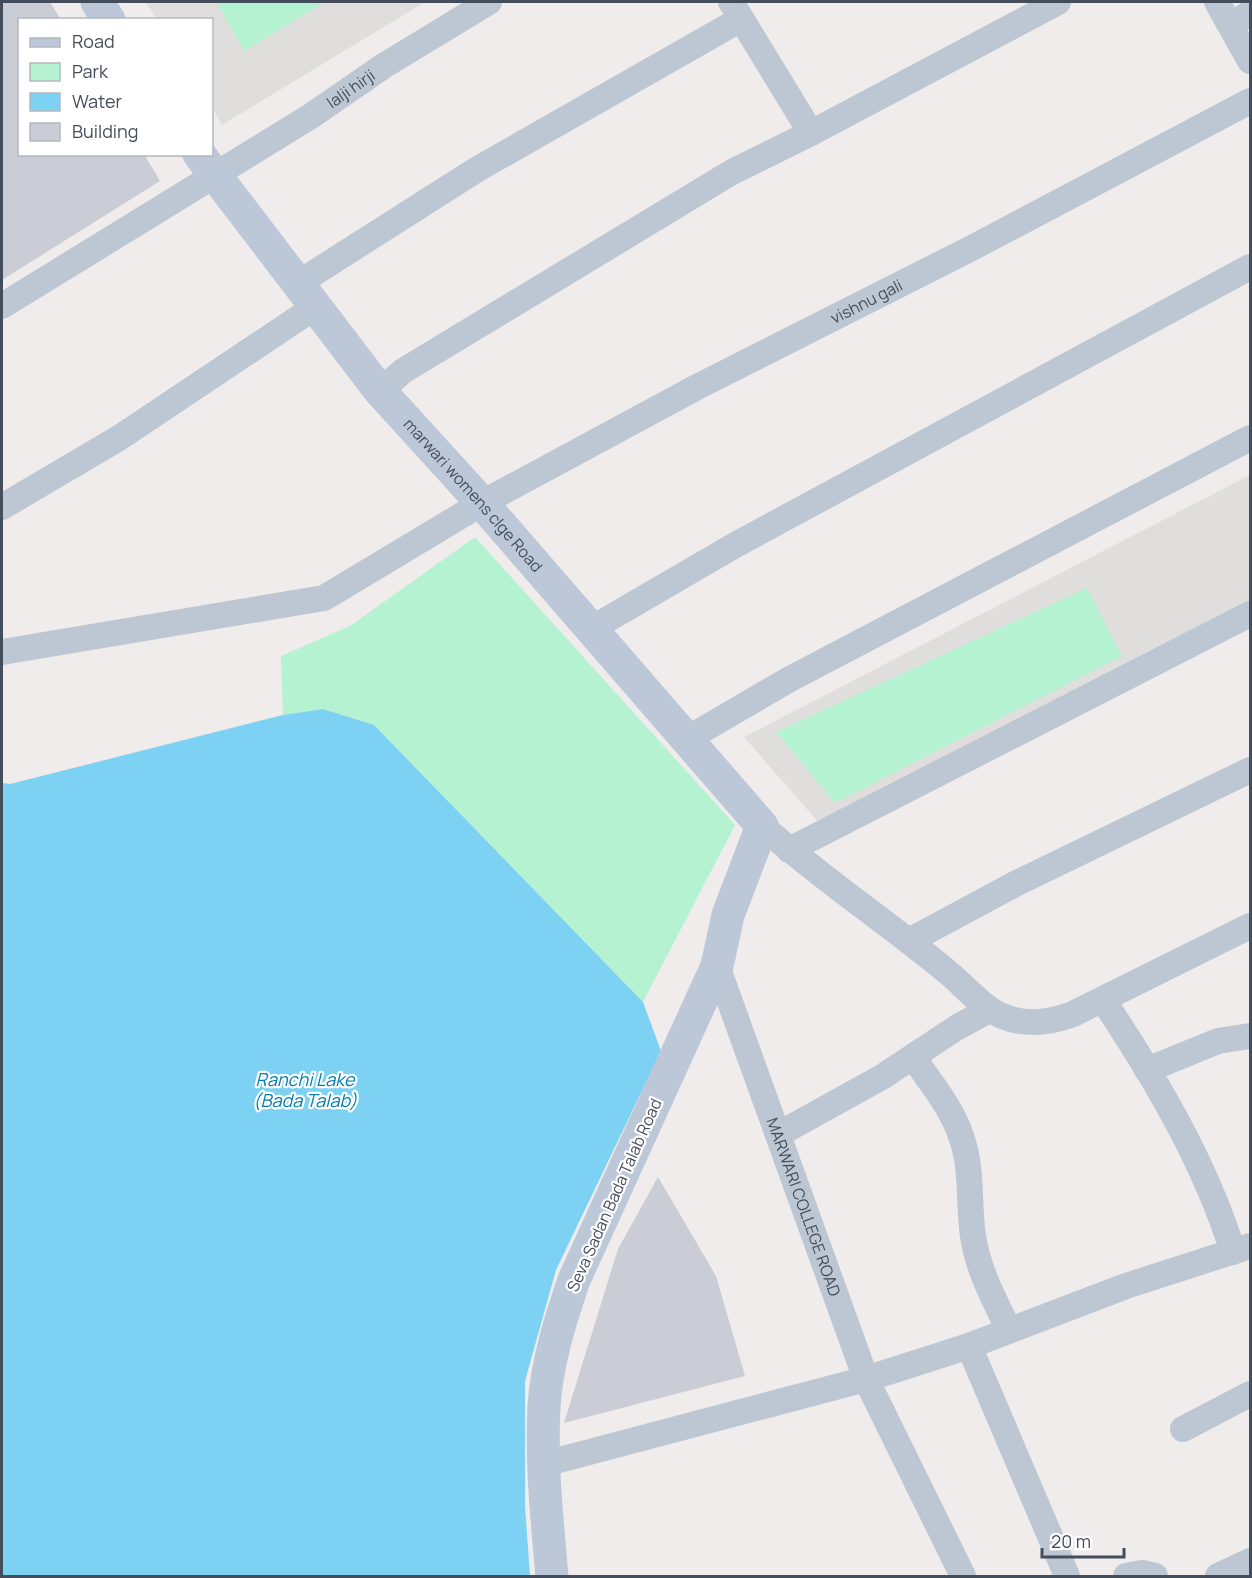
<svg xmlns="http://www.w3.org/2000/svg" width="1252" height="1578" font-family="Manrope,sans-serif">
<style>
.education{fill:#e0dddd}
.green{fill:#b4f2d1}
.water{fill:#7dd1f3}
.building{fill:#cacdd5}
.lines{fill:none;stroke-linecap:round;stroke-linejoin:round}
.street{stroke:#bdc7d3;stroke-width:26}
.secondary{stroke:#bcc7d7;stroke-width:33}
.labels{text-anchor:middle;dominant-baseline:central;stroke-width:4.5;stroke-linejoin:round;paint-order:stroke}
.street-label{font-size:16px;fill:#434d5b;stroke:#fff}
.water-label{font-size:18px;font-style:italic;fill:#007eb0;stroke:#fff}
</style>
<rect width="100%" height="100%" fill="#efeceb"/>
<path class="education" d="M145 2H425L222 125 212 107V20L157 19Z
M1250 475V614L826 831 744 737Z"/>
<path class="green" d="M216 2H325L244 51Z
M475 537 735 825 643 1002 374 725 323 709 283 715 281 656 350 626Z
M1087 588 1122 656 835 803 776 732Z"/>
<path class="water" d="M323 709 374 725 643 1002 661 1051 556 1270 525 1381V1506L530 1576H2V783L10 784 283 715Z"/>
<path class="building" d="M2 2H50L61 20H20V154H144L160 181 2 280Z
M658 1177 716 1276 745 1376 564 1423 618 1249Z"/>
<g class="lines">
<g class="street">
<path d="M731 2 811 133"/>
<path d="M1217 2 1250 61"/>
<path d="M1231 25 1250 13"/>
<path d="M297 284 476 170 741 19"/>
<path id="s1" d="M2 306 311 116 385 65 489 2"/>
<path d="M380 391 403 371 732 172 811 133 1058 2"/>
<path d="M2 507 119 438 315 307"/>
<path d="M591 629 737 544 1250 267"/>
<path id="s2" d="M2 652 324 598 482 503 697 387 970 249 1250 101"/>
<path d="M687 739 790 679 1250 438"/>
<path d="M762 826C820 877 885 921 945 970 964 985 980 1006 1002 1016 1026 1026 1049 1023 1073 1014L1250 926"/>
<path d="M789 850 1250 614"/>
<path d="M909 941 1015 884 1250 770"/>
<path id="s3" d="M717 966 866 1379 963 1576"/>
<path d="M1103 1000C1155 1078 1205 1162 1233 1252"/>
<path d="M914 1058C930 1082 952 1108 961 1136 973 1169 968 1202 973 1236 978 1270 994 1299 1009 1330"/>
<path d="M1147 1070 1218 1041 1250 1036"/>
<path d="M779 1134 882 1077 956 1028 989 1010"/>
<path d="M969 1346 1067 1576"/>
<path d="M1183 1429 1250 1394"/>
<path d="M544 1464 866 1379 969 1346 1126 1286 1250 1246"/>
<path d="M1126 1576 1142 1573 1155 1576"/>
<path d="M1218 1576 1250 1561"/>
</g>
<g class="secondary">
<path d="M97 2 109 20"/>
<path id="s4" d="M199 154 380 391 482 503 762 826 728 915 717 966 574 1280C560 1321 547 1362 544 1406 541 1462 547 1520 552 1576"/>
</g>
</g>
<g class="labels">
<g class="street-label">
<text stroke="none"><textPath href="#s1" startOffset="411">lalji hirji</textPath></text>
<text stroke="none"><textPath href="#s2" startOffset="945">vishnu gali</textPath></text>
<text stroke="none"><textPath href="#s4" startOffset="438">marwari womens clge Road</textPath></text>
<text transform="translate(614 1195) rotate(-66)">Seva Sadan Bada Talab Road</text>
<text stroke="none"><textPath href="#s3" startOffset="256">MARWARI COLLEGE ROAD</textPath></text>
</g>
<g class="water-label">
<text x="305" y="1079">Ranchi Lake<tspan x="305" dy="21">(Bada Talab)</tspan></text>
</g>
</g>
<rect width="1252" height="1578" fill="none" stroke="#434d5b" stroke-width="6"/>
<rect x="18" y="18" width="195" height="138" fill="#ffffff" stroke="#b4b8bd" stroke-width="1.5"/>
<rect x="30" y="38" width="30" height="9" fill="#bcc7d7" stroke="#b4b8bd" stroke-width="1.5"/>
<text x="72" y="48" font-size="18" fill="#434d5b">Road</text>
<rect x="30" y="63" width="30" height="18" fill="#b4f2d1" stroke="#b4b8bd" stroke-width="1.5"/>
<text x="72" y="78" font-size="18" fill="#434d5b">Park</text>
<rect x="30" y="93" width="30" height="18" fill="#7dd1f3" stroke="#b4b8bd" stroke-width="1.5"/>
<text x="72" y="108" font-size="18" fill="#434d5b">Water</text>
<rect x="30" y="123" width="30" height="18" fill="#cacdd5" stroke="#b4b8bd" stroke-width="1.5"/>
<text x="72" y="138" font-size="18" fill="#434d5b">Building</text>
<path d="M1042 1548v9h82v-9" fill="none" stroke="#434d5b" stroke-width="3"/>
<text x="1051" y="1548" font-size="18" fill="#434d5b" stroke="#ffffff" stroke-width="4.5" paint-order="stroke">20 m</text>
</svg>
